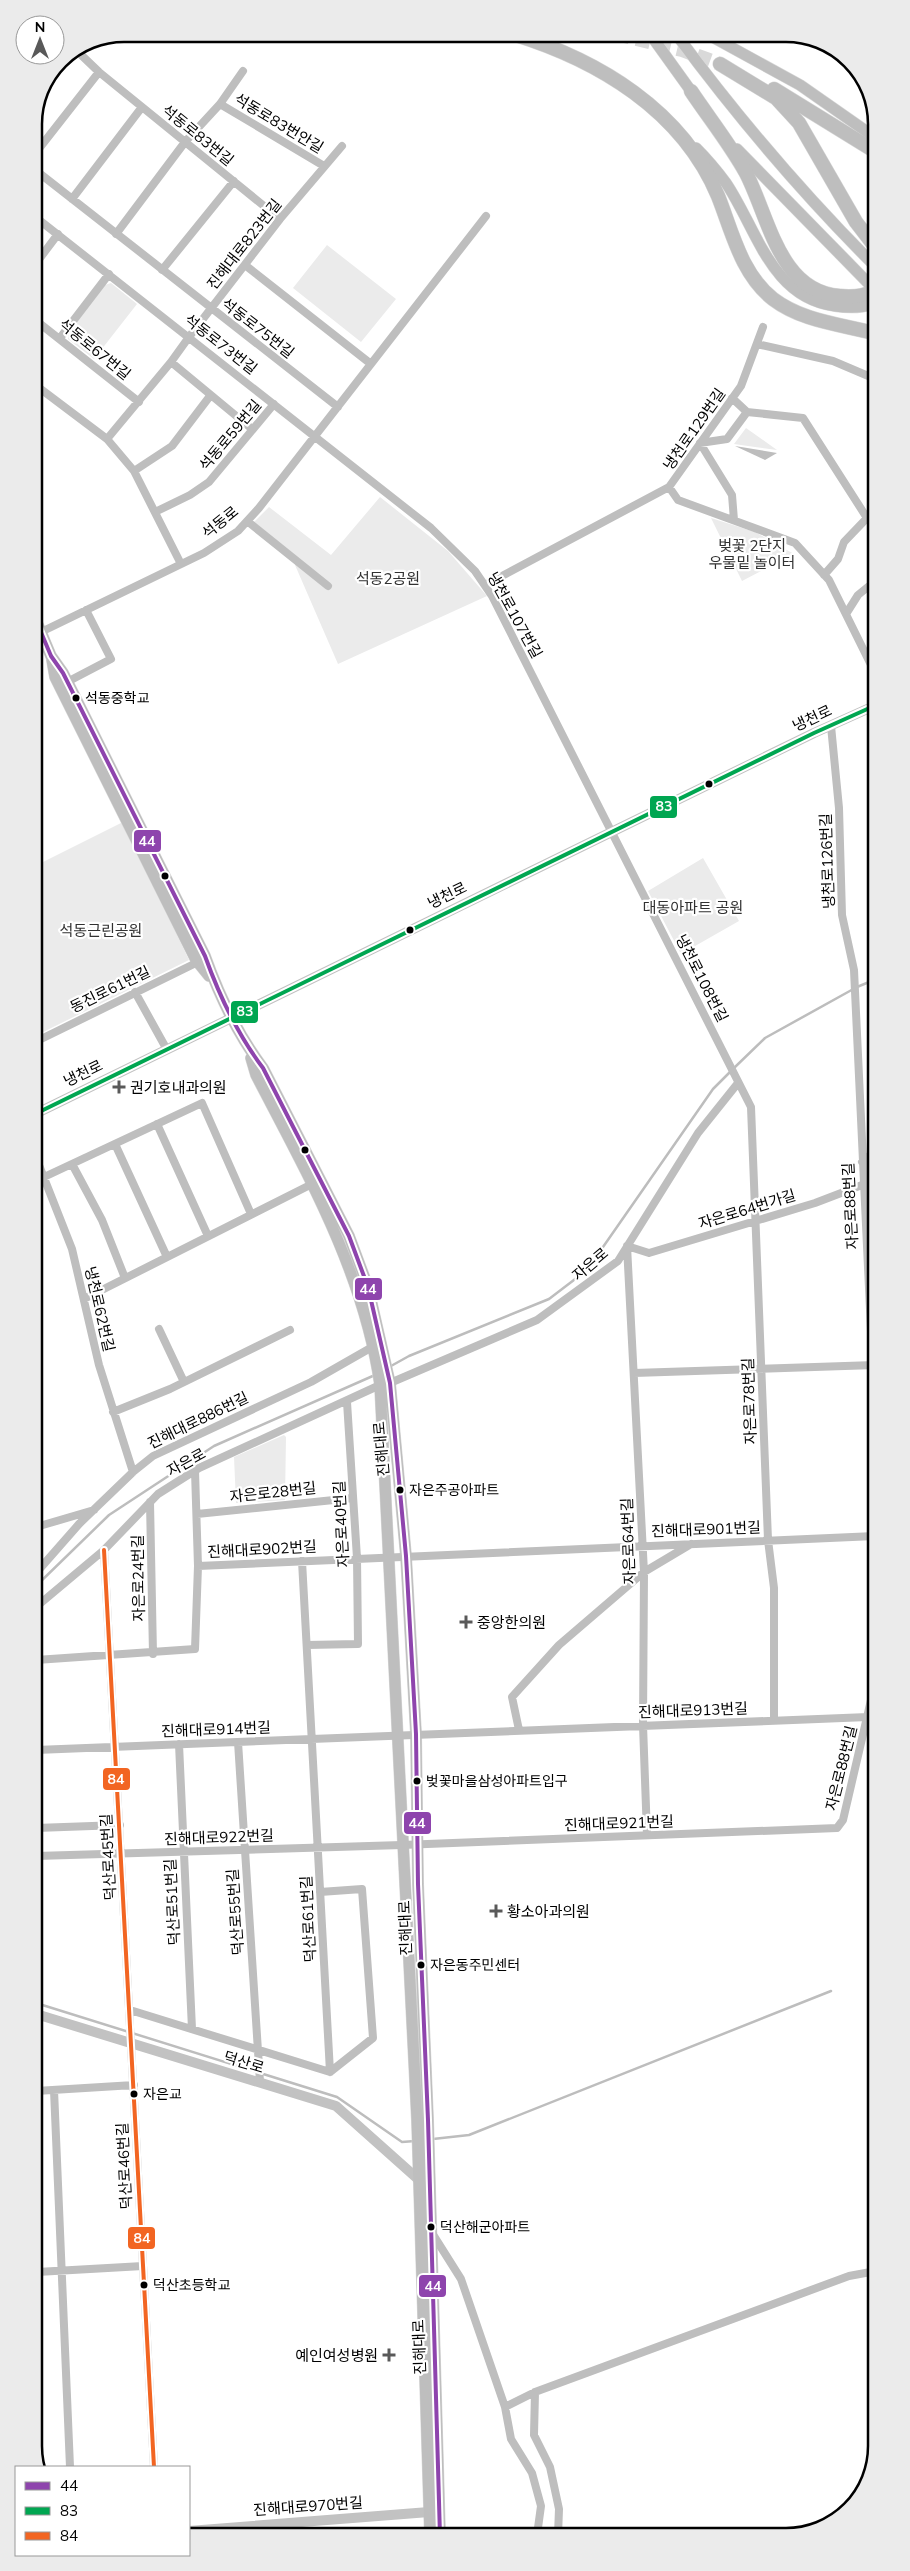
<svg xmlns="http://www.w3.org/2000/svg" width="910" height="2571" font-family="Mulish,'Noto Sans KR',sans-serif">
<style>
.green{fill:#ebebeb}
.water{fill:#bdbdbd}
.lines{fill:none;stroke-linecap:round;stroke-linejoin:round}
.stream{stroke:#bdbdbd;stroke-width:2.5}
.highway-tunnel{stroke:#d9d9d9;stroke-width:14;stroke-dasharray:14 7;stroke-linecap:butt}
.primary-casing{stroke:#dbdbdb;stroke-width:12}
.highway-casing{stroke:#dbdbdb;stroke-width:15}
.street{stroke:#bebebe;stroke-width:8}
.secondary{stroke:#c2c2c2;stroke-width:10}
.primary{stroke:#bebebe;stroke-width:11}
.highway{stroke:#bebebe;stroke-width:14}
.bus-1-casing{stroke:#fff;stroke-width:8}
.bus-2-casing{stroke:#fff;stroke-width:8}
.bus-3-casing{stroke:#fff;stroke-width:8}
.bus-1{stroke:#8e44ad;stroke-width:4}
.bus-2{stroke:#00a651;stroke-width:4}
.bus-3{stroke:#f26522;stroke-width:4}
.bus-dot{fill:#000;stroke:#fff;stroke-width:2}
.poi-dot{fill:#595959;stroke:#fff;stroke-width:2}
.labels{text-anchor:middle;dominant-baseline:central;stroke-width:4.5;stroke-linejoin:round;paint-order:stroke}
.bus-label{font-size:14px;fill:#000;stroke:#fff;text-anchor:start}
.street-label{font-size:15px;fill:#000;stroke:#fff}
.park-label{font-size:15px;fill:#313131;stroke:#fff}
.poi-label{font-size:15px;fill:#000;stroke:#fff;text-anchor:start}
.rim{fill:none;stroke:#000;stroke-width:2.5}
.line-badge{stroke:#fff;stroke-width:2}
.badge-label{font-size:14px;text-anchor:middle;font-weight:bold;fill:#fff}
</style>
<rect width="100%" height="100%" fill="#fff"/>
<path class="green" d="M327 245 396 299 361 342 293 288Z
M111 283 137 304 94 359 68 339V333L105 285Z
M746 428 777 450 734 444Z
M380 497 448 551 487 596 338 664 295 565V555L254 522 269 507 331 555Z
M711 518 755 532 794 554 742 581Z
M123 822 189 960 35 1036V866Z
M703 858 739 921 681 954 648 891Z
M284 1435 286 1437 285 1500 236 1503 234 1457Z"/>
<path class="water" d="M735 446 777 453 765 460Z"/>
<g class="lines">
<path class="stream" d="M734 1068 765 1038 857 987 874 980
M391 1366 409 1356 549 1299 587 1270 713 1089 730 1072
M36 1586 109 1515 214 1446 375 1375
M36 2003 337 2097 402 2142 415 2141
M433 2139 469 2135 831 1991"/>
<path class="highway-tunnel" d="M616 34 682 50 720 64"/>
<g class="primary-casing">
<path id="primary" d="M650 34 696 98
M676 34C736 115 801 192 873 264
M707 34 800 85 873 136
M696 148C707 159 717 171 726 183 757 229 771 298 835 306 848 308 861 308 873 304
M737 149 873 288
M35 618 51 656 63 673 205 956C219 995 238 1035 263 1068L349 1236 368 1287 390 1383 406 1556 416 1734 418 1884 428 2120 440 2536
M52 660 55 677 196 960 209 976
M251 1058 256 1075C308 1175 364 1273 380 1385L417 2120 430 2536"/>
</g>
<g class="highway-casing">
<path id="highway" d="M513 34C598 60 682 110 718 196 732 231 741 274 773 299 802 321 839 324 873 333
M720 64 776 98 799 123 856 222 873 244
M774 89 873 150
M691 91C709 118 730 144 746 173 769 217 779 292 840 296 850 297 864 296 873 291"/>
</g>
<path class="street" d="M76 50 99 72 280 219
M220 104 324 166
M34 155 99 72
M34 169 338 407
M72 199 142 107
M34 216 431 528 475 571 492 596 751 1107 768 1540 774 1588V1720
M116 234 185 142 220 104 243 71
M245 265 371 364
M34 266 58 234
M162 270 234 181
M34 319 139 402
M60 338 109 274
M757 344 833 361 873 378
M171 362 252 429
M34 384 107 439 134 471 181 564
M732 398 747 412
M747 412 803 418 867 518
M107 439 171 362 189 337 280 219 342 146
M134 471 172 446 210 396
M669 487 678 500 795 543 829 580 874 671
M155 512 190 495 209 482 274 404
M734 520 732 495 700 443 727 439 747 412
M247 521 328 586
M824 575 838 559 844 542 867 518 874 515
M485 585 669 487 741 386 763 327
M846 614 858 595 874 582
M41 632 204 553 238 531 259 508 486 216
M67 682 111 659 86 610
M831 726 839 808 842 915 854 970 875 1416
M135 992 166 1048
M35 1042 198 962
M157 1124 208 1236
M115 1144 167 1257
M35 1155 72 1249 99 1365 133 1472
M862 1162 874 1152
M72 1164 102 1220 125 1278
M44 1177 202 1103 251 1214
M84 1299 312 1184
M159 1329 184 1382
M634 1373 875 1365
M390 1383 537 1320 618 1261 698 1133 738 1083
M113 1412 170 1389 290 1330
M150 1502 153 1654
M197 1514 353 1498
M36 1527 94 1510
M104 1550 154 2467
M302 1561 330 2072
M198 1566 875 1536
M36 1573 79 1524 133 1472 153 1456 311 1382 374 1346
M36 1607 104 1550 158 1494 199 1468 380 1385
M307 1645 358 1644 357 1558 347 1402
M36 1660 195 1649 198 1566 195 1471
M519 1730 512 1697 559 1645 644 1572 691 1544
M238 1742 260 2082
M179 1744 192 2029
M36 1750 868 1717
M36 1828 120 1825
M647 1835 643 1725 644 1572 627 1246 649 1253 815 1203 862 1185H875
M36 1856 402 1845 837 1828 843 1820 875 1683
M320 1892 362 1889 373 2038 330 2072
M130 2010 330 2072
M54 2090 70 2467
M36 2091 134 2085
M432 2233 461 2279 505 2407 511 2439 532 2473 541 2506 537 2535
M37 2272 143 2266
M535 2392 534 2435 550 2467 559 2509 558 2535
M505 2407 535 2392 849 2276 876 2271"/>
<path class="secondary" d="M35 1114 814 733 874 706
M36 2014 336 2106 419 2180
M189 2531 429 2512"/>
<use href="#primary" class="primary"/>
<use href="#highway" class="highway"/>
<g class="bus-1-casing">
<path id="bus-1" d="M35 618 51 656 63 673 205 956C219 995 238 1035 263 1068L349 1236 368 1287 390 1383 406 1556 416 1734 418 1884 428 2120 440 2536"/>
</g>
<g class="bus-2-casing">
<path id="bus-2" d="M35 1114 814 733 874 706"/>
</g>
<g class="bus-3-casing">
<path id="bus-3" d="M104 1550 154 2467"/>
</g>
<use href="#bus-1" class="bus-1"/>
<use href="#bus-2" class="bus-2"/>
<use href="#bus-3" class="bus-3"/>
</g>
<g class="bus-dot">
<circle cx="76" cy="698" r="4.5"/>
<circle cx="709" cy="784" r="4.5"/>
<circle cx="165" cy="876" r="4.5"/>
<circle cx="410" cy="930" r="4.5"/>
<circle cx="305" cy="1150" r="4.5"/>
<circle cx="400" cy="1490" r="4.5"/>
<circle cx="417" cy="1781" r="4.5"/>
<circle cx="421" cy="1965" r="4.5"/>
<circle cx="134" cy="2094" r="4.5"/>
<circle cx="431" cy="2227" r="4.5"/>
<circle cx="144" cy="2285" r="4.5"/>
</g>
<g class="poi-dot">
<path d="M116.5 1079.5h5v5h5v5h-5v5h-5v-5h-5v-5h5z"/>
<path d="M463.5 1614.5h5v5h5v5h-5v5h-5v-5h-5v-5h5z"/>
<path d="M493.5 1903.5h5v5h5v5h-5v5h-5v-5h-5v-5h5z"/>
<path d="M386.5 2347.5h5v5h5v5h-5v5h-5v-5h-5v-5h5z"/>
</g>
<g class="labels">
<g class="bus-label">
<text x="85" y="698">석동중학교</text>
<text x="409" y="1490">자은주공아파트</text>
<text x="426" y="1781">벚꽃마을삼성아파트입구</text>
<text x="430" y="1965">자은동주민센터</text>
<text x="143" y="2094">자은교</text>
<text x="440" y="2227">덕산해군아파트</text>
<text x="153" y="2285">덕산초등학교</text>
</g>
<g class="street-label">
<text transform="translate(279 123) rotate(31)">석동로83번안길</text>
<text transform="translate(198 135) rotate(39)">석동로83번길</text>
<text transform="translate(244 244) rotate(-52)">진해대로823번길</text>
<text transform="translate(258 328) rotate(38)">석동로75번길</text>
<text transform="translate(221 344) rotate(38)">석동로73번길</text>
<text transform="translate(95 349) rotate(39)">석동로67번길</text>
<text transform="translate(694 429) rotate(-55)">냉천로129번길</text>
<text transform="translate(230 435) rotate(-50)">석동로59번길</text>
<text transform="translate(220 522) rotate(-39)">석동로</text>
<text transform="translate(515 615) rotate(61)">냉천로107번길</text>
<text transform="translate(812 718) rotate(-25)">냉천로</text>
<text transform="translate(827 861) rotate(-92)">냉천로126번길</text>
<text transform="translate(447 895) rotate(-26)">냉천로</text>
<text transform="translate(702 978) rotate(63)">냉천로108번길</text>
<text transform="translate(110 989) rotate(-26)">동진로61번길</text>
<text transform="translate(83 1073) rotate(-26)">냉천로</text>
<text transform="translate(850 1206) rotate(-93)">자은로88번길</text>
<text transform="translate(747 1209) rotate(-17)">자은로64번가길</text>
<text transform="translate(590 1264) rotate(-40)">자은로</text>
<text transform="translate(100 1309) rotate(77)">냉천로62번길</text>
<text transform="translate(749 1401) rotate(-92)">자은로78번길</text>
<text transform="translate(198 1420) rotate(-26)">진해대로886번길</text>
<text transform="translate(381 1449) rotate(-95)">진해대로</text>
<text transform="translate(186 1462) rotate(-29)">자은로</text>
<text transform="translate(273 1492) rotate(-6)">자은로28번길</text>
<text transform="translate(341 1524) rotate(-93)">자은로40번길</text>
<text transform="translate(706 1529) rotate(-2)">진해대로901번길</text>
<text transform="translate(628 1541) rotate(-92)">자은로64번길</text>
<text transform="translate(262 1549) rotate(-3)">진해대로902번길</text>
<text transform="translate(138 1578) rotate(-91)">자은로24번길</text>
<text transform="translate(693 1710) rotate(-2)">진해대로913번길</text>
<text transform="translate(216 1729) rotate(-2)">진해대로914번길</text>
<text transform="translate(841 1768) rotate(-76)">자은로88번길</text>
<text transform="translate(619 1823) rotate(-2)">진해대로921번길</text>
<text transform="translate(219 1837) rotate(-2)">진해대로922번길</text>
<text transform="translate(108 1857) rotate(-93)">덕산로45번길</text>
<text transform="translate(172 1902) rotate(-93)">덕산로51번길</text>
<text transform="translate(235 1912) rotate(-94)">덕산로55번길</text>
<text transform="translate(308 1919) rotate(-93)">덕산로61번길</text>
<text transform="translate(405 1928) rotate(-92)">진해대로</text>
<text transform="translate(244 2062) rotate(17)">덕산로</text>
<text transform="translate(124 2166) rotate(-93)">덕산로46번길</text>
<text transform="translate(419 2347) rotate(-92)">진해대로</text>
<text transform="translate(308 2506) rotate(-4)">진해대로970번길</text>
</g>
<g class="park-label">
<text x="752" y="545">벚꽃 2단지<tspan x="752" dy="17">우물밑 놀이터</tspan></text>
<text x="388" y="578">석동2공원</text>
<text x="693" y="907">대동아파트 공원</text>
<text x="101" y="930">석동근린공원</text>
</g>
<g class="poi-label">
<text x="130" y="1087">권기호내과의원</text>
<text x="477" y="1622">중앙한의원</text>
<text x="507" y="1911">황소아과의원</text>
<text x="378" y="2355" text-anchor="end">예인여성병원</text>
</g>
</g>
<path d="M0 0H910V2571H0ZM124 42H786A82 82 0 0 1 868 124V2446A82 82 0 0 1 786 2528H124A82 82 0 0 1 42 2446V124A82 82 0 0 1 124 42Z" fill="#ebebeb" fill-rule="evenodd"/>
<path class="rim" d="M124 42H786A82 82 0 0 1 868 124V2446A82 82 0 0 1 786 2528H124A82 82 0 0 1 42 2446V124A82 82 0 0 1 124 42Z"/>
<g class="line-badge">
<rect x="649" y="795" width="29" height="24" rx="5" fill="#00a651"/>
<rect x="133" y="829" width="29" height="24" rx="5" fill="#8e44ad"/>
<rect x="230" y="1000" width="29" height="24" rx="5" fill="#00a651"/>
<rect x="354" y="1277" width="29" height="24" rx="5" fill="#8e44ad"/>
<rect x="102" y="1767" width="29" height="24" rx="5" fill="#f26522"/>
<rect x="403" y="1811" width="29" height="24" rx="5" fill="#8e44ad"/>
<rect x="127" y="2226" width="29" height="24" rx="5" fill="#f26522"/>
<rect x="418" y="2274" width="29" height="24" rx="5" fill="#8e44ad"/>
</g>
<g class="badge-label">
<text x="664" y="811">83</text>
<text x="147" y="846">44</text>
<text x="245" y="1016">83</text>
<text x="368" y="1294">44</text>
<text x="116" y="1784">84</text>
<text x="417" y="1828">44</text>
<text x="142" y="2243">84</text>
<text x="433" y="2291">44</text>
</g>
<rect x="15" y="2466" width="175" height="90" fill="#ffffff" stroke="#999999"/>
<rect x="25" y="2482" width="25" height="8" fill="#8e44ad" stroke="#999999"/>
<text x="60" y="2491" font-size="15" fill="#000000">44</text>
<rect x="25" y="2507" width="25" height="8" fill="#00a651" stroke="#999999"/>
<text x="60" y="2516" font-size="15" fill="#000000">83</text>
<rect x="25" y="2532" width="25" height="8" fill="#f26522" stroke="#999999"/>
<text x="60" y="2541" font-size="15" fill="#000000">84</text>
<g transform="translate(40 40)"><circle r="24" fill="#ffffff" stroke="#999999"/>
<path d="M0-4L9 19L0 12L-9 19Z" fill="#595959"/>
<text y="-8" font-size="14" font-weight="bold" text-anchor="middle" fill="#000000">N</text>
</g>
</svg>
